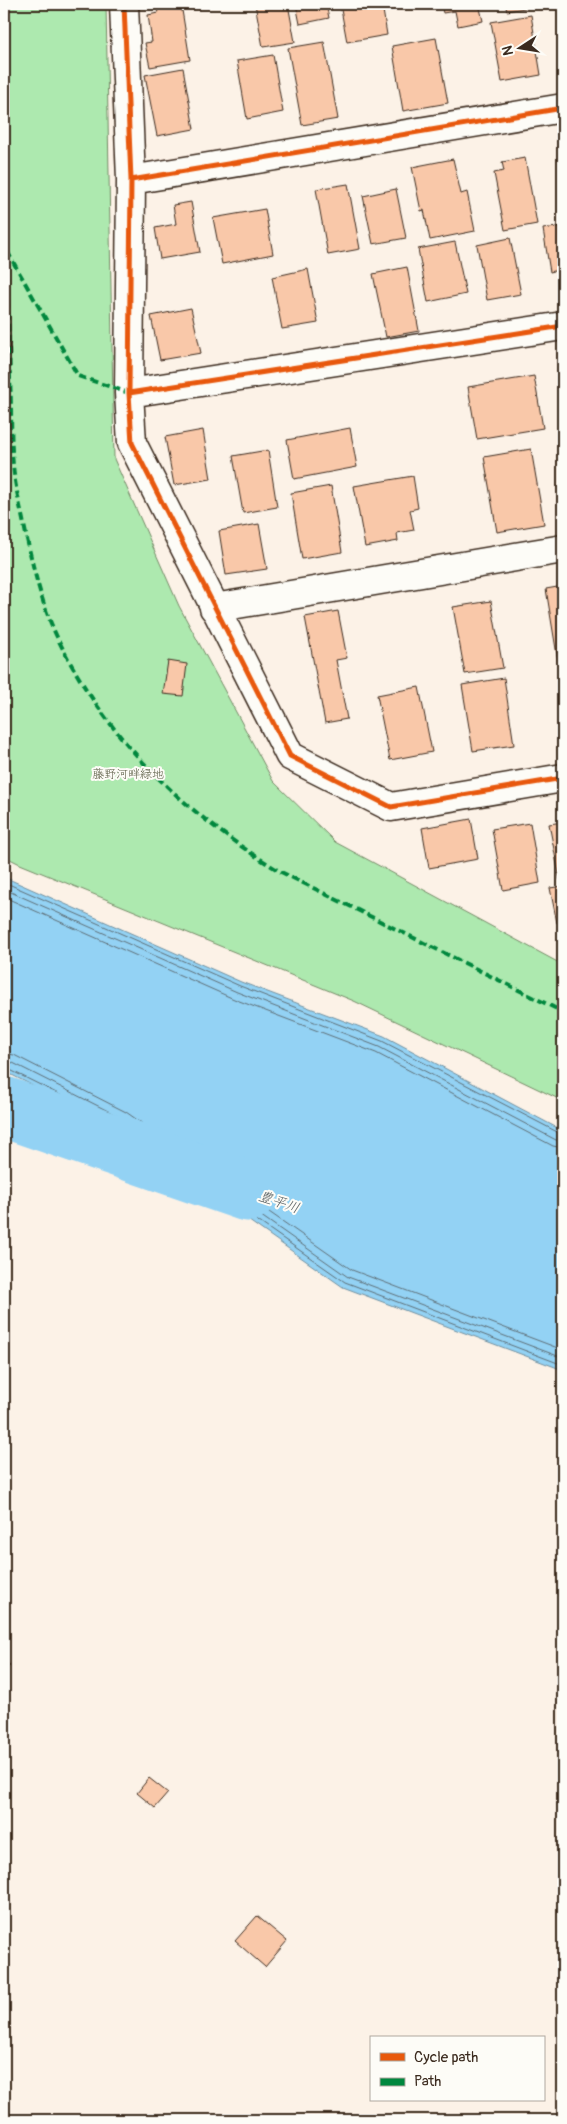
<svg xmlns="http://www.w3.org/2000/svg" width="567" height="2124" font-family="Pangolin,'Klee One',sans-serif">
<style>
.green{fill:#ade9af;stroke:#748a66}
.water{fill:#93d2f4;stroke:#708f9e}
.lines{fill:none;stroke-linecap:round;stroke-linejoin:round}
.shore{stroke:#5e6d74;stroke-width:1}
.river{stroke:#93d2f4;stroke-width:61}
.building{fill:#f9c8a9;stroke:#3b2a1e}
.minor-casing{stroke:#3b2a1e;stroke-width:31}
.minor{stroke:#fdfcf7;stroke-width:28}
.quiet{stroke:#00873e;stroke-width:4;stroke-dasharray:8 4;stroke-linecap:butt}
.cycleway-casing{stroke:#fdfcf7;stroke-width:8}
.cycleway{stroke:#e8590c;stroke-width:5}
.labels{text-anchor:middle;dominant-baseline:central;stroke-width:4;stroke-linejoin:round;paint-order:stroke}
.park-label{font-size:12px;fill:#585a42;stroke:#fdfcf7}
.water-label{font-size:14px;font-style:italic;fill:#555c5e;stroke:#fdfcf7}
</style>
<rect width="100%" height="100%" fill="#fcf2e7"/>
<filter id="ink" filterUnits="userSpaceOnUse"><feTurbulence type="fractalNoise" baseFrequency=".02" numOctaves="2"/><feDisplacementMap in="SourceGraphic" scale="10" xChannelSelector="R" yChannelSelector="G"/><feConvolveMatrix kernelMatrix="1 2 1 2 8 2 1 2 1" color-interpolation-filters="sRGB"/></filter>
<g filter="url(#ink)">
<path class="green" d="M4 4H106L114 459 179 606 273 781 335 842 563 965V1101L354 1001 20 864 4 856Z"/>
<path class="water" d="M4 877 241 982 384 1036 563 1131V1370L343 1287 117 1128 4 1071Z"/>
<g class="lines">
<path class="shore" d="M4 882 240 986 382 1041 563 1135
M4 889 237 992 379 1047 556 1140 563 1141
M4 897 234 999 376 1053 553 1146 563 1148
M4 1053 14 1055 126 1112 352 1270 563 1350
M4 1060 11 1062 122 1118 348 1277 563 1358
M4 1067 119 1124 345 1282 563 1365"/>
<path class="river" d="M4 1107 247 1191"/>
</g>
<path class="building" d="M156 4H181L190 60 150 67 145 43 152 42 148 15 158 13Z
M255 4H288L295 42 263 47Z
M296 4H326L329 18 300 24Z
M340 4H382L387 35 347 42Z
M441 4H479L483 21 458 26 455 11 443 13Z
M505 4H548L507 11Z
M531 15 541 75 502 82 491 22Z
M436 38 448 103 403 111 392 46Z
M324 42 338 119 302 125 288 48Z
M273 55 283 112 247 119 237 61Z
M183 68 194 129 157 136 145 75Z
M525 158 537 224 505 230 494 173 504 171 502 162Z
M453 159 461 194 467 192 475 231 430 240 424 210 421 211 412 167Z
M348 184 360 249 328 255 316 189Z
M396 189 406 238 373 244 363 196Z
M191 202 200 252 160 259 155 228 176 224 173 205Z
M265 209 273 254 222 264 213 218Z
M563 226V280L560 281 558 270 550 272 543 229Z
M510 238 521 294 487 300 477 245Z
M455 242 466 294 428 302 418 249Z
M407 267 419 331 386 337 373 274Z
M308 269 318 323 282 329 272 277Z
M191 308 201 353 160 360 151 316Z
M534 376 543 428 477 439 468 387Z
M350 428 357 467 294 479 287 440Z
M203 430 211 479 174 485 165 437Z
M531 449 544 524 497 532 484 457Z
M268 450 277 507 243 513 233 456Z
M413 476 418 508 410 510 414 530 397 533 398 541 365 547 354 486Z
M331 486 342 552 302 559 291 493Z
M259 524 267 569 226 575 219 531Z
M563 586V667H559L546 589Z
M491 601 503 668 465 674 453 607Z
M338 611 347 658 336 660 347 719 325 723 305 617Z
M168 661 187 664 183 696 163 694Z
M504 678 514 745 473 751 462 685Z
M419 687 432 752 390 760 377 695Z
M471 819 478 859 429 868 422 828Z
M563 822V879L560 880 549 824Z
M530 823 540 883 503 890 492 829Z
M563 886V922L557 923 550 888Z
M4 1659 10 1665 4 1673Z
M149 1778 168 1793 155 1808 137 1793Z
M257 1916 287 1941 265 1967 235 1941Z"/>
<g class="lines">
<g class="minor-casing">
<path id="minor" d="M124 4 131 180 129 393 132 443 290 756 391 807 563 778
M131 180 563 108
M129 393 563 326
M214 608 563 549"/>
</g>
<use href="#minor" class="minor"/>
<path class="quiet" d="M4 192C6 254 8 317 10 380 12 411 10 443 14 474 16 490 20 505 23 520 31 559 40 601 57 637 106 739 185 814 281 872L563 1012
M7 251 78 376 129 393"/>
<g class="cycleway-casing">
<path id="cycleway" d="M124 4 131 180 129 393 132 443 290 756 391 807 563 778
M131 180 563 108
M129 393 563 326"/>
</g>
<use href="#cycleway" class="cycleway"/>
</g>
</g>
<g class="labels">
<g class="park-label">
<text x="128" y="774">藤野河畔緑地</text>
</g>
<g class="water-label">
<text transform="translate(279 1202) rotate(19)">豊平川</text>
</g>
</g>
<rect width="567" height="2124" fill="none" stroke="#fdfcf7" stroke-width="20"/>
<rect x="10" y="10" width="547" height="2104" fill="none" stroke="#3b2a1e" stroke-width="2" filter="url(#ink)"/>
<rect x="370" y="2036" width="175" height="65" fill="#fdfcf7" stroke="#afa8a0"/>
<rect x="380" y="2053" width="25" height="8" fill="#e8590c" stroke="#afa8a0"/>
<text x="414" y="2062" font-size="15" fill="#3b2a1e">Cycle path</text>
<rect x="380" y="2078" width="25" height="8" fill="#00873e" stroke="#afa8a0"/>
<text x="414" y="2086" font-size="15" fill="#3b2a1e">Path</text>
<g transform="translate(520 48) rotate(258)" stroke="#fdfcf7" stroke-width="4" paint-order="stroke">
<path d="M0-4L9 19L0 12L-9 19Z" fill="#3b2a1e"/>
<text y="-8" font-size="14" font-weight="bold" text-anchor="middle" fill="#3b2a1e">N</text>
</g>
</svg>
